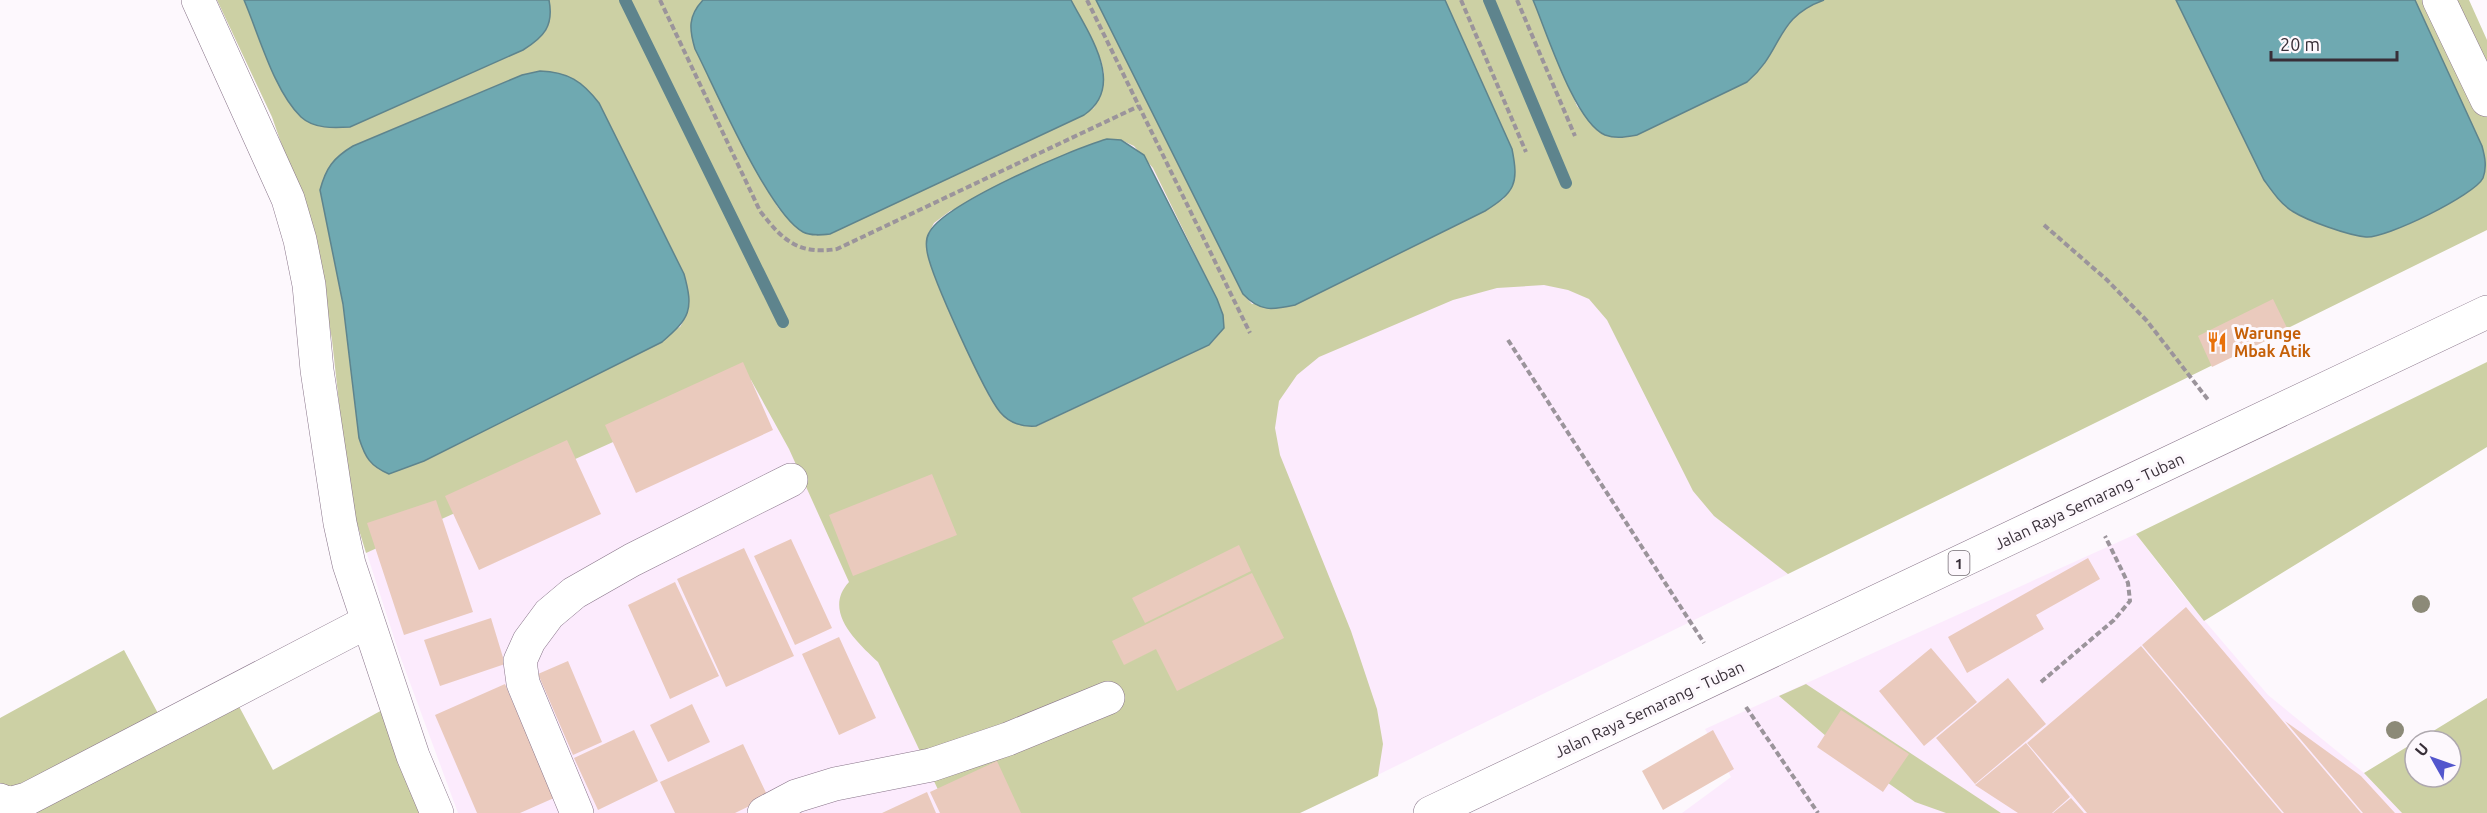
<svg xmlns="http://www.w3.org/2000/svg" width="2487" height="813" font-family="Ubuntu,sans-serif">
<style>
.built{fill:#fcebfd}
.green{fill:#ccd0a4;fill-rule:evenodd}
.water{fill:#6fa9b1;stroke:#5e848d;stroke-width:1.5}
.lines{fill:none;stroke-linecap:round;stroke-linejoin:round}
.stream{stroke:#5e848d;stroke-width:12}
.building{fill:#eacabd}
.minor-casing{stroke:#887489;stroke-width:34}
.highway-casing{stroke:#887489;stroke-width:34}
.path{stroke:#9b949b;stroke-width:4;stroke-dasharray:6 3;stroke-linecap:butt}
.minor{stroke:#fff;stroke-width:33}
.highway{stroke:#fff;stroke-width:33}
.tree{fill:#8c8a78}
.labels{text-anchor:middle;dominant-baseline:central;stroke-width:6;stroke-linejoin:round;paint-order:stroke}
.shield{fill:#fdf8fd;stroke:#736b73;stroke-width:1.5}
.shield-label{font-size:15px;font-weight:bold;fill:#382f38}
.food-label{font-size:16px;font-weight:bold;fill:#c56008;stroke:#fdf8fd;text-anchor:start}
.street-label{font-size:16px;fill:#382f38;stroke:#fdf8fd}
</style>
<rect width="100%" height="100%" fill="#fdf8fd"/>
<path class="built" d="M217 0H1931L1567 184 1788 574 1300 813H458L399 653 356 520 347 476 332 340 314 237 272 117Z
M2136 534 2181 593 2268 695 2364 773 2402 813H1682L1731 777 1705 729Z"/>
<path class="green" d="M217 0H703C690 14 690 31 695 49L769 193 779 209 818 235 830 234 1094 108 1104 74 1101 60 1071 0H1096L1243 294 1252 304 1295 305 1504 199 1512 149 1445 0H1533L1577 106 1602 134 1618 138 1747 82C1784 51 1774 18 1824 0H2469L2487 40V230L1788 574 1714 516 1693 491 1607 320 1589 299 1568 290 1544 285 1497 288 1453 300 1319 357 1297 375 1279 401 1275 428 1280 455 1351 631 1377 709 1383 744 1378 776 1300 813H949L878 662C857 642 822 611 849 582L789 449 751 380 366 553 356 520 347 476 332 340 314 237 272 117ZM540 71 599 103 684 274C690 296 692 308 680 327L359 438 343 304 320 190 353 146 522 75ZM1121 140 1134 146 1153 168 1217 299C1224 317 1225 331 1209 345L1037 426 990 398 935 274 927 252V236L934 223 950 211Z
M2487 362V447L2204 621 2136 534Z
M124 650 160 717 226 682 273 770 384 709 424 813H0V718Z
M1806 684 2001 813H1946L1915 802 1847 754 1779 696Z
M2487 698V813H2402L2364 773 2415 742V777H2451V741H2417Z"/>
<path class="water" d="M244 0H549C554 26 544 37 523 50L350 127C334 128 314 129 301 117 274 91 259 35 244 0Z
M703 0H1071C1088 33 1127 86 1084 115L830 234C821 235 811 236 803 232 769 214 715 88 695 49 689 29 688 16 703 0Z
M1096 0H1445L1512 149C1519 184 1515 192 1485 211L1295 305C1272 310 1260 312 1243 294Z
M1533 0H1824C1774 18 1784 51 1747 82L1637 135C1625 137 1616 139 1605 135 1575 123 1546 30 1533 0Z
M2176 0H2415L2482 146C2485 157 2487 167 2483 178 2475 195 2385 239 2366 237 2347 235 2308 221 2292 211 2280 203 2272 191 2264 180Z
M540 71C568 72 582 81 599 103L684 274C694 310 690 318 662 342L424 461 389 474C370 466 365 457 359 438L343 304 320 190C326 168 333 158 353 146L522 75Z
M1107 139 1121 140 1144 155 1217 299 1223 315 1224 328 1209 345 1036 426C1022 427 1010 424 1000 412 985 394 930 274 927 251 926 245 926 238 929 233 943 204 1072 149 1107 139Z"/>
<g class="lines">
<path class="stream" d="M625 0 783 322
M1489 0 1566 183"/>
</g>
<path class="building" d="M2273 299 2288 330 2212 367 2198 336Z
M743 362 773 430 636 493 605 425Z
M567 440 601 514 479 570 445 496Z
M932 474 957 535 853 576 829 515Z
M436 500 473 612 404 635 367 523Z
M791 539 832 628 795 645 754 556Z
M1239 545 1251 571 1145 623 1132 598Z
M744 548 794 656 726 687 677 579Z
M2088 558 2100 579 2036 615 2044 629 1967 673 1948 637Z
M1252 573 1284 638 1177 691 1156 649 1124 665 1112 641Z
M675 582 719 676 670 699 628 605Z
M2186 607 2281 719 2361 813H2284L2142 645Z
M491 618 505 664 440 686 424 640Z
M839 637 876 718 839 735 802 654Z
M2141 646 2282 813H2087L2072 795 2027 743Z
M1931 648 1977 702 1924 746 1879 691Z
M568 661 602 742 573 755 538 674Z
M2008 678 2046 724 1975 784 1936 738Z
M505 684 554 798 520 813H477L435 715Z
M692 704 710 742 668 762 650 725Z
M1841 710 1909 754 1883 792 1817 747Z
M2285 721 2361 776 2395 813H2363Z
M634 730 658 781 598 810 574 758Z
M1713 730 1734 769 1663 810 1642 771Z
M2026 743 2070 797 2052 813H2018L1975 785Z
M743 744 768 797 735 813H675L660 782Z
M997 761 1021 813H940L930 792Z
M927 792 936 813H882Z
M2071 798 2084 813H2053Z"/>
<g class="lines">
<g class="minor-casing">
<path id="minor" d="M198 0 288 199 300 240 309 285 317 370 340 523 349 564 413 756 437 813
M2439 0 2487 100
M0 800 9 804 27 799 367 622
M577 813 523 683 520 661 529 641 549 614 574 593 632 560 791 480
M764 813 796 796 835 784 931 765 1008 739 1108 698"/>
</g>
<g class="highway-casing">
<path id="highway" d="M1430 813 2487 312"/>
</g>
<path class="path" d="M660 0 760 211C783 241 799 255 837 249L1139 106
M1087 0 1250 333
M1461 0 1526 152
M1517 0 1575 136
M2044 225 2107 280 2147 321 2209 401
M1508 340 1704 643
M2041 682 2114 620 2130 601 2128 583 2105 536
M1746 707 1818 813"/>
<use href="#minor" class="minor"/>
<use href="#highway" class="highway"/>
</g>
<g class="tree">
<circle cx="2421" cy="604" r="9"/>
<circle cx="2395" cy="730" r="9"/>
</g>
<defs>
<g id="restaurant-bare" transform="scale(1.62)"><path d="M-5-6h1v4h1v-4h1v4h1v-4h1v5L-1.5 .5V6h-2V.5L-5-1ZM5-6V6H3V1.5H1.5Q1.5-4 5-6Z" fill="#e8710a" stroke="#fdf8fd" stroke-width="2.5" paint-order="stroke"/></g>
</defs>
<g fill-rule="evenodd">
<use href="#restaurant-bare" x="2217" y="342"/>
</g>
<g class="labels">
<rect class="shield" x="1948.5" y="551" width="21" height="24" rx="4.5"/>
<g class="shield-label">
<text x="1959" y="563">1</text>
</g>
<g class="food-label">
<text x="2234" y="333">Warunge<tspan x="2234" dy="18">Mbak Atik</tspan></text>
</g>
<g class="street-label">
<text transform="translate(2089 501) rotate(-25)">Jalan Raya Semarang - Tuban</text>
<text transform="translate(1649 709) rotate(-25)">Jalan Raya Semarang - Tuban</text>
</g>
</g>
<g transform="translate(2433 759) rotate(310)"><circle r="28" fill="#fdf8fd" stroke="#aea8ae" stroke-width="1.5"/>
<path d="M0-4.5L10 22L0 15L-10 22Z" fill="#5356cd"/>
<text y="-9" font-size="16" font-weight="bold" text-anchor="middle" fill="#382f38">U</text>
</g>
<path d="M2271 51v9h126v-9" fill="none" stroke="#382f38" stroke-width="3"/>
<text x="2280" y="51" font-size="18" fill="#382f38" stroke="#fdf8fd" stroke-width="4.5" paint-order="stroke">20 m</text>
</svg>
